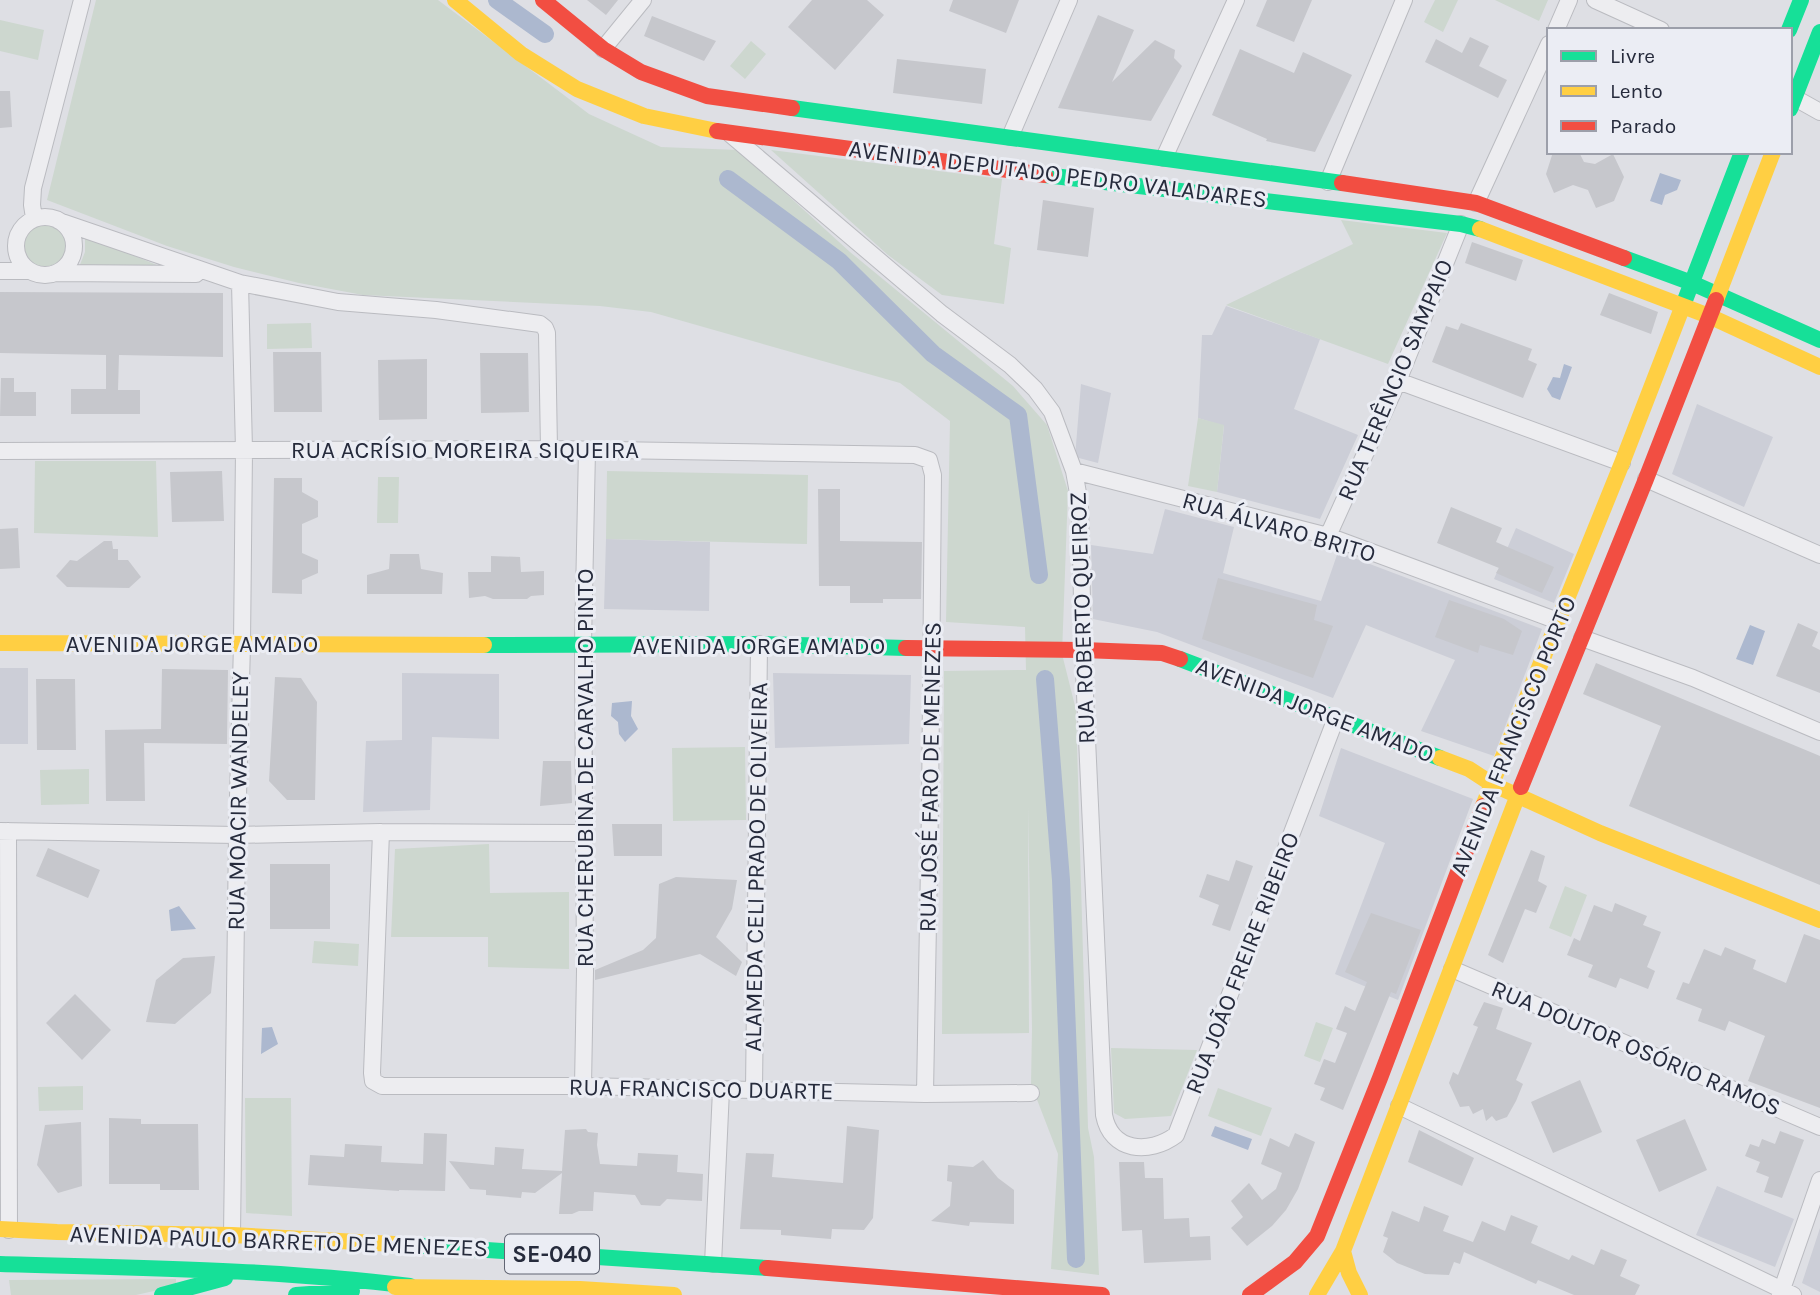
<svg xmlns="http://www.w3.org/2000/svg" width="1820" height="1295" font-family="Karla,sans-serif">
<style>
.built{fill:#ccced7}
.green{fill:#cdd7cf}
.water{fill:#acb8cf}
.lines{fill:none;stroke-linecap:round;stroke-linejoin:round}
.canal{stroke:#acb8cf;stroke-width:18}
.building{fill:#c6c7cc}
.street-casing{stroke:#babbc0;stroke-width:18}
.street{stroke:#ededf0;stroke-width:16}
.fast{stroke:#16e098;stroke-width:16}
.slow{stroke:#ffcf43;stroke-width:16}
.jam{stroke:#f24e42;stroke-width:16}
.labels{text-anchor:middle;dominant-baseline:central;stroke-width:6;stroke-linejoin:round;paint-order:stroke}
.shield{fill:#ebedf4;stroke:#616573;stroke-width:2}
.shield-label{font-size:23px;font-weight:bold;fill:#262b3c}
.street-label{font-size:24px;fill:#262b3c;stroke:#ebedf4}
</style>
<rect width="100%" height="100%" fill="#dedfe4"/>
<path class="built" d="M1226 306 1320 339 1294 409 1358 435 1320 519 1217 492 1224 426 1198 418 1202 335H1212Z
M1081 384 1111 393 1098 463 1075 457Z
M1697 404 1773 437 1744 507 1672 474Z
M1165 509 1234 527 1223 573 1321 601 1338 552 1542 629 1494 756 1421 731 1455 660 1366 625 1333 698 1157 632 1093 619 1091 545 1153 554Z
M1516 528 1574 554 1554 603 1494 579Z
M606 539 710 542 709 611 604 609Z
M0 668H28V744H0Z
M402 673 499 674V739L432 737 430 810 363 812 366 741 402 740Z
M773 673 911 675 909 744 775 748Z
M1341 748 1473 799 1398 1000 1335 974 1385 843 1319 816Z
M1717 1186 1794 1219 1775 1267 1696 1235Z
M1820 1228V1292L1802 1283Z"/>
<path class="green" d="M96 0H438L589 114 661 147 738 150 850 252 1013 386 1047 425 1068 491 1062 654 1076 710 1088 1128 1094 1157 1099 1275 1051 1269 1058 1154 1031 1084 1032 1029 1028 806 1029 1033 942 1034 944 671 1026 670 1025 627 946 622 950 421 900 383 651 312 600 306 363 295 299 283 234 267 167 246 47 200Z
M1435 0H1458L1443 32 1424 22Z
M1495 0H1548L1539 21Z
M0 20 44 30 38 60 0 51Z
M751 41 766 54 745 79 730 66Z
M771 150 1002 179 994 244 1011 248 1004 304 942 295 888 255Z
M1341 220 1447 233 1388 364 1226 305 1353 244Z
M24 246a22 22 0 1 1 44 0a22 22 0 1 1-44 0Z
M85 236 157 265 79 267 85 252Z
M311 323 312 348 267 349V324Z
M1198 418 1224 425 1217 492 1188 486Z
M35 461H156L158 537 34 533Z
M607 471 808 475 807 544 606 539Z
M378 477H399L398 523H377Z
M745 747 746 820 673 821 672 748Z
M89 769V804L41 805 40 770Z
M489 844 490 893 569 892V969L488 967V937H391L395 849Z
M1565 886 1587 895 1571 937 1549 928Z
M314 941 359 944 358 966 312 963Z
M1316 1022 1333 1028 1320 1062 1304 1056Z
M1111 1048 1197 1050 1171 1116 1125 1119 1114 1113Z
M83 1086V1110L39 1111 38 1087Z
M1218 1088 1272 1108 1261 1136 1208 1116Z
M245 1098H291L292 1216 246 1213Z
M176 1279V1286L136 1295H11L9 1280Z"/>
<path class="water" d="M1660 173 1681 180 1677 190 1665 195 1662 205 1650 201Z
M1564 364 1572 367 1560 400 1552 397 1547 389 1553 377 1560 378Z
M1750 625 1765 631 1753 665 1736 659Z
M632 701 631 716 638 729 625 742 619 734 618 722 611 716 612 703Z
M179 906 196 929 171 931 169 910Z
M272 1027 278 1044 261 1054 262 1028Z
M1215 1126 1252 1139 1248 1150 1211 1136Z"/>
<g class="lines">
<path class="canal" d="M497 0 545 34
M728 179 839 261 933 354 1018 415 1039 575
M1045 679 1061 880 1076 1259"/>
</g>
<path class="building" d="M587 0H618L606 15Z
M812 0H867L884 15 835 70 788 27Z
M953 0H1019L1006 33 949 11Z
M1267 0H1312L1294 42 1256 26Z
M1098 15 1134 30 1112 82 1155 40 1175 50 1174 58 1182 66 1151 121 1058 108Z
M652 16 716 41 704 61 644 36Z
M1470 37 1489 46 1479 66 1507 80 1498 98 1425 62 1436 39 1462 53Z
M1240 49 1294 73 1303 52 1352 75 1315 152 1266 141 1267 139 1212 115Z
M897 59 986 69 982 104 893 93Z
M0 91H10L12 127 0 128Z
M1553 152H1579L1584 162 1595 164 1613 154 1624 177 1614 201 1596 208 1588 190 1573 185 1554 193 1546 174Z
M1043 200 1094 208 1088 257 1037 250Z
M1472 242 1523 260 1516 281 1465 263Z
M0 292 223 293V357L119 355 118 390H140V414H71V389H106V355L0 353Z
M1609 293 1658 312 1651 334 1600 315Z
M1461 323 1532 349 1528 360 1537 364 1523 398 1432 362 1446 326 1458 330Z
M273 352H321L322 412H274Z
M480 353H528L529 412 481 413Z
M427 359V419L379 420 378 360Z
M1 378H14V392H36V416H0Z
M222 471 224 521 172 522 170 472Z
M274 478H302V492L318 501V517L302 524V553L318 560V573L302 580V594L272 593Z
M818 489H840V541L922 542 921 599H883V603H850V586H819Z
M1451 507 1502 528 1496 542 1554 567 1542 593 1496 573 1499 568 1437 543Z
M18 528 20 568 0 569V529Z
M104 541H112L113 549H118V560H128L141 577 129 588 67 587 56 576 70 560 77 561Z
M390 554H419L421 569 443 573 442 594H367V575L389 569Z
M491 556 520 557 521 572 544 571V595L531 596 527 599H493L485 596 469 598 468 572H491Z
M1218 578 1317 605 1314 620 1333 626 1313 678 1202 639Z
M1449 600 1504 619 1522 631 1513 655 1480 645 1478 653 1435 637Z
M1798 623 1818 632 1812 646 1820 650V693L1776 676Z
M1596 663 1820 756V885L1629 806 1661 726 1583 694Z
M162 669 228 670 227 744 144 743 145 801H106L105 730 161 729Z
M275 677 301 678 317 702 315 800H287L269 781Z
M36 679H75L76 750H37Z
M543 761H571L572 803 540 806Z
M612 824H662V856H614Z
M48 848 100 870 88 898 36 876Z
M1531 850 1545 856 1538 881 1547 886 1536 913 1525 909 1503 963 1488 955Z
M1236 860 1253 866 1230 931 1212 925 1219 905 1199 897 1207 874 1229 881Z
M270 864H330V929H270Z
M676 877 737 880 732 909 716 937 742 962 736 976 700 954 595 980V970L643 950 656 938 659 884Z
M1615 903 1647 916 1643 925 1661 932 1647 967 1655 971 1648 989 1620 978 1616 988 1588 977 1593 965 1567 955 1574 938 1580 941 1594 905 1612 912Z
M1371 913 1421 930 1396 994 1391 992 1343 1110 1320 1100 1325 1088 1314 1084 1324 1059 1335 1063 1347 1033 1336 1029 1345 1006 1355 1011 1367 982 1345 972Z
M1804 934 1820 940V1108L1748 1081 1765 1036 1729 1021 1725 1031 1698 1021 1702 1009 1676 999 1683 982 1689 984 1704 949 1721 956 1725 947 1756 960 1753 969 1786 983Z
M215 956 211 993 175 1024 146 1022 156 980 183 958Z
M75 994 111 1030 82 1060 46 1023Z
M1484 1002 1503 1008 1496 1029 1532 1043 1516 1080 1523 1084 1516 1101 1507 1117 1496 1121 1492 1116 1486 1121 1483 1109 1473 1114 1469 1106 1460 1107 1449 1083 1453 1072 1458 1075 1478 1027 1473 1025Z
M1580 1080 1602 1132 1553 1153 1531 1102Z
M109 1118 141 1119V1124H198L199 1190H160V1184H109Z
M1685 1119 1707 1170 1659 1192 1636 1140Z
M81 1122 82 1186 58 1193 37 1165 45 1125Z
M847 1126 879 1130 873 1218 864 1230 832 1229 831 1239 781 1235V1230L740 1229 746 1153 774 1154 772 1177 843 1183Z
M586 1129 588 1132 598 1133 597 1145 600 1164 637 1166 638 1153 678 1155 677 1172 703 1174 702 1201 667 1199 660 1206 641 1205 635 1195 594 1192 593 1211H579L572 1214H559L562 1173 535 1193 522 1192 521 1198 486 1195V1190L470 1189 449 1161 494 1165 495 1147 524 1149 522 1169 562 1171 565 1130Z
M1419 1130 1474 1158 1462 1186 1408 1162Z
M1780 1131 1804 1140 1782 1198 1764 1192 1769 1177 1756 1172 1760 1162 1745 1156 1750 1144 1759 1147 1762 1139 1775 1144Z
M424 1133 447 1134 445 1191 399 1190V1191L308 1185 310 1155 344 1157 345 1144 382 1146 381 1162 423 1164Z
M1295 1133 1315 1142 1298 1189 1286 1210 1272 1226 1247 1246 1231 1228 1243 1217 1231 1201 1249 1183 1262 1200 1276 1189 1282 1173 1261 1164 1270 1138 1289 1147Z
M983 1160 998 1178 1014 1190V1224L970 1222 969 1226 931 1221 950 1206 952 1182 947 1181 948 1165 973 1167Z
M1119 1162H1144L1145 1178H1163L1164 1219 1189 1218 1190 1237 1210 1236 1211 1260 1144 1263 1142 1230 1122 1231Z
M1424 1206 1449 1216 1443 1231 1473 1242 1482 1221 1505 1231 1511 1215 1538 1226 1531 1243 1569 1260 1572 1255 1594 1265 1601 1249 1627 1260 1620 1276 1640 1285 1635 1295H1574L1538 1280 1536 1284 1464 1252 1460 1264 1454 1262 1449 1275 1425 1274 1397 1263 1383 1252 1388 1238 1383 1236 1392 1211 1419 1222Z"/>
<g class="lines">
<g class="street-casing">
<path id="street" d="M1595 0 1661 30
M1556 30 1569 0
M603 49 643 0
M1795 98 1820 112
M730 134 942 314 1010 365 1035 389 1052 412 1074 471 1080 504 1083 650 1104 1115C1111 1152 1149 1155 1176 1135L1336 718
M1010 137 1069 0
M1164 158 1236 0
M1328 182 1404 0
M1476 203 1549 44
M16 246a29 29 0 1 1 58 0a29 29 0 1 1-58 0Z
M34 218 32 205 33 188 82 0
M59 221 240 283 338 302 436 310 540 324 545 328 547 333 549 449
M0 271H30
M55 273 196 274
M1398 381 1622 463
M0 451 549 449 915 455 929 460 933 475 930 807 925 1094
M1074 471 1328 536 1558 621
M1646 479 1820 555
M1328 536 1398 381 1461 224
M1582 638 1693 678 1820 732
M0 831 237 835 381 832 584 833
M8 831 9 1230
M381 832 372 1073 373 1081 382 1086H583L925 1094 1031 1093
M1452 969 1820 1127
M583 1086 585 971 583 644 587 450
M754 1090 759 644
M1399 1106 1793 1295
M232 1235 237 835 242 644 244 450 240 283
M713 1264 721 1090
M1780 1295 1820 1180"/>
</g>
<use href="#street" class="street"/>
<path class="fast" d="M1789 30 1801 0
M792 108 1342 183
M1790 109 1820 32
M1045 175 1461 224 1480 229
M1624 258 1692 283 1820 340
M1682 308 1742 152
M484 645 759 644 906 648
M1180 659 1440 758
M394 1244 767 1268
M0 1264C137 1268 274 1269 410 1286
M162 1295 225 1278
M296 1295 352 1291"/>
<path class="slow" d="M455 0 521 54 577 89 644 116 717 131
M1480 229 1709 316 1820 367
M1716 300 1773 152
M0 643 484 645
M1440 758 1469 769 1492 784 1600 833 1820 920
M1483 806 1622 463 1682 308
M0 1229 57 1232 232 1235 394 1244
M1343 1251 1349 1273 1360 1295
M395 1287 580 1289 674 1295
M1317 1295 1343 1251 1521 787"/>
<path class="jam" d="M543 0 603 49 641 72 707 96 792 108
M717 131 1045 175
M1342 183 1476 203 1624 258
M906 648 1083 650 1162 653 1180 659
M1521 787 1646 479 1716 300
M767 1268 1102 1295
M1250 1295 1295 1262 1317 1236 1380 1078 1483 806"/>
</g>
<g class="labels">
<rect class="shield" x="505" y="1234.5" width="94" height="39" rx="5"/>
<g class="shield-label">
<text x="552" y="1254">SE-040</text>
</g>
<g class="street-label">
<text transform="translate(1058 174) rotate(7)">AVENIDA DEPUTADO PEDRO VALADARES</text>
<text transform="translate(1395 380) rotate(-67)">RUA TERÊNCIO SAMPAIO</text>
<text x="465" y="450">RUA ACRÍSIO MOREIRA SIQUEIRA</text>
<text transform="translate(1279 527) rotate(16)">RUA ÁLVARO BRITO</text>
<text transform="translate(1082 618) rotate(-92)">RUA ROBERTO QUEIROZ</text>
<text x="192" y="644">AVENIDA JORGE AMADO</text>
<text x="759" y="646">AVENIDA JORGE AMADO</text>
<text transform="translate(1315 710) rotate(21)">AVENIDA JORGE AMADO</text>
<text transform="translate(1513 736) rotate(-68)">AVENIDA FRANCISCO PORTO</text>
<text transform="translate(585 768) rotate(-90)">RUA CHERUBINA DE CARVALHO PINTO</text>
<text transform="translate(930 777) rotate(-89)">RUA JOSÉ FARO DE MENEZES</text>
<text transform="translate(238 801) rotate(-89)">RUA MOACIR WANDELEY</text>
<text transform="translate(756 867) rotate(-89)">ALAMEDA CELI PRADO DE OLIVEIRA</text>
<text transform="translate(1242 963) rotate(-69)">RUA JOÃO FREIRE RIBEIRO</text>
<text transform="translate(1636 1048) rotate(23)">RUA DOUTOR OSÓRIO RAMOS</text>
<text transform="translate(701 1089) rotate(1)">RUA FRANCISCO DUARTE</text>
<text transform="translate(279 1241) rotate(2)">AVENIDA PAULO BARRETO DE MENEZES</text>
</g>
</g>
<rect x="1547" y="28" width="245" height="126" fill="#ebedf4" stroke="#9c9faa" stroke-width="2"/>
<rect x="1561" y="51" width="35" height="10" fill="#16e098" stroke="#9c9faa" stroke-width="2"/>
<text x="1610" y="63" font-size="21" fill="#262b3c">Livre</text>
<rect x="1561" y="86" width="35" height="10" fill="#ffcf43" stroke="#9c9faa" stroke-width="2"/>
<text x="1610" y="98" font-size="21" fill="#262b3c">Lento</text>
<rect x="1561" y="121" width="35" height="10" fill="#f24e42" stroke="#9c9faa" stroke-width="2"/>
<text x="1610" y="133" font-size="21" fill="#262b3c">Parado</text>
</svg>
